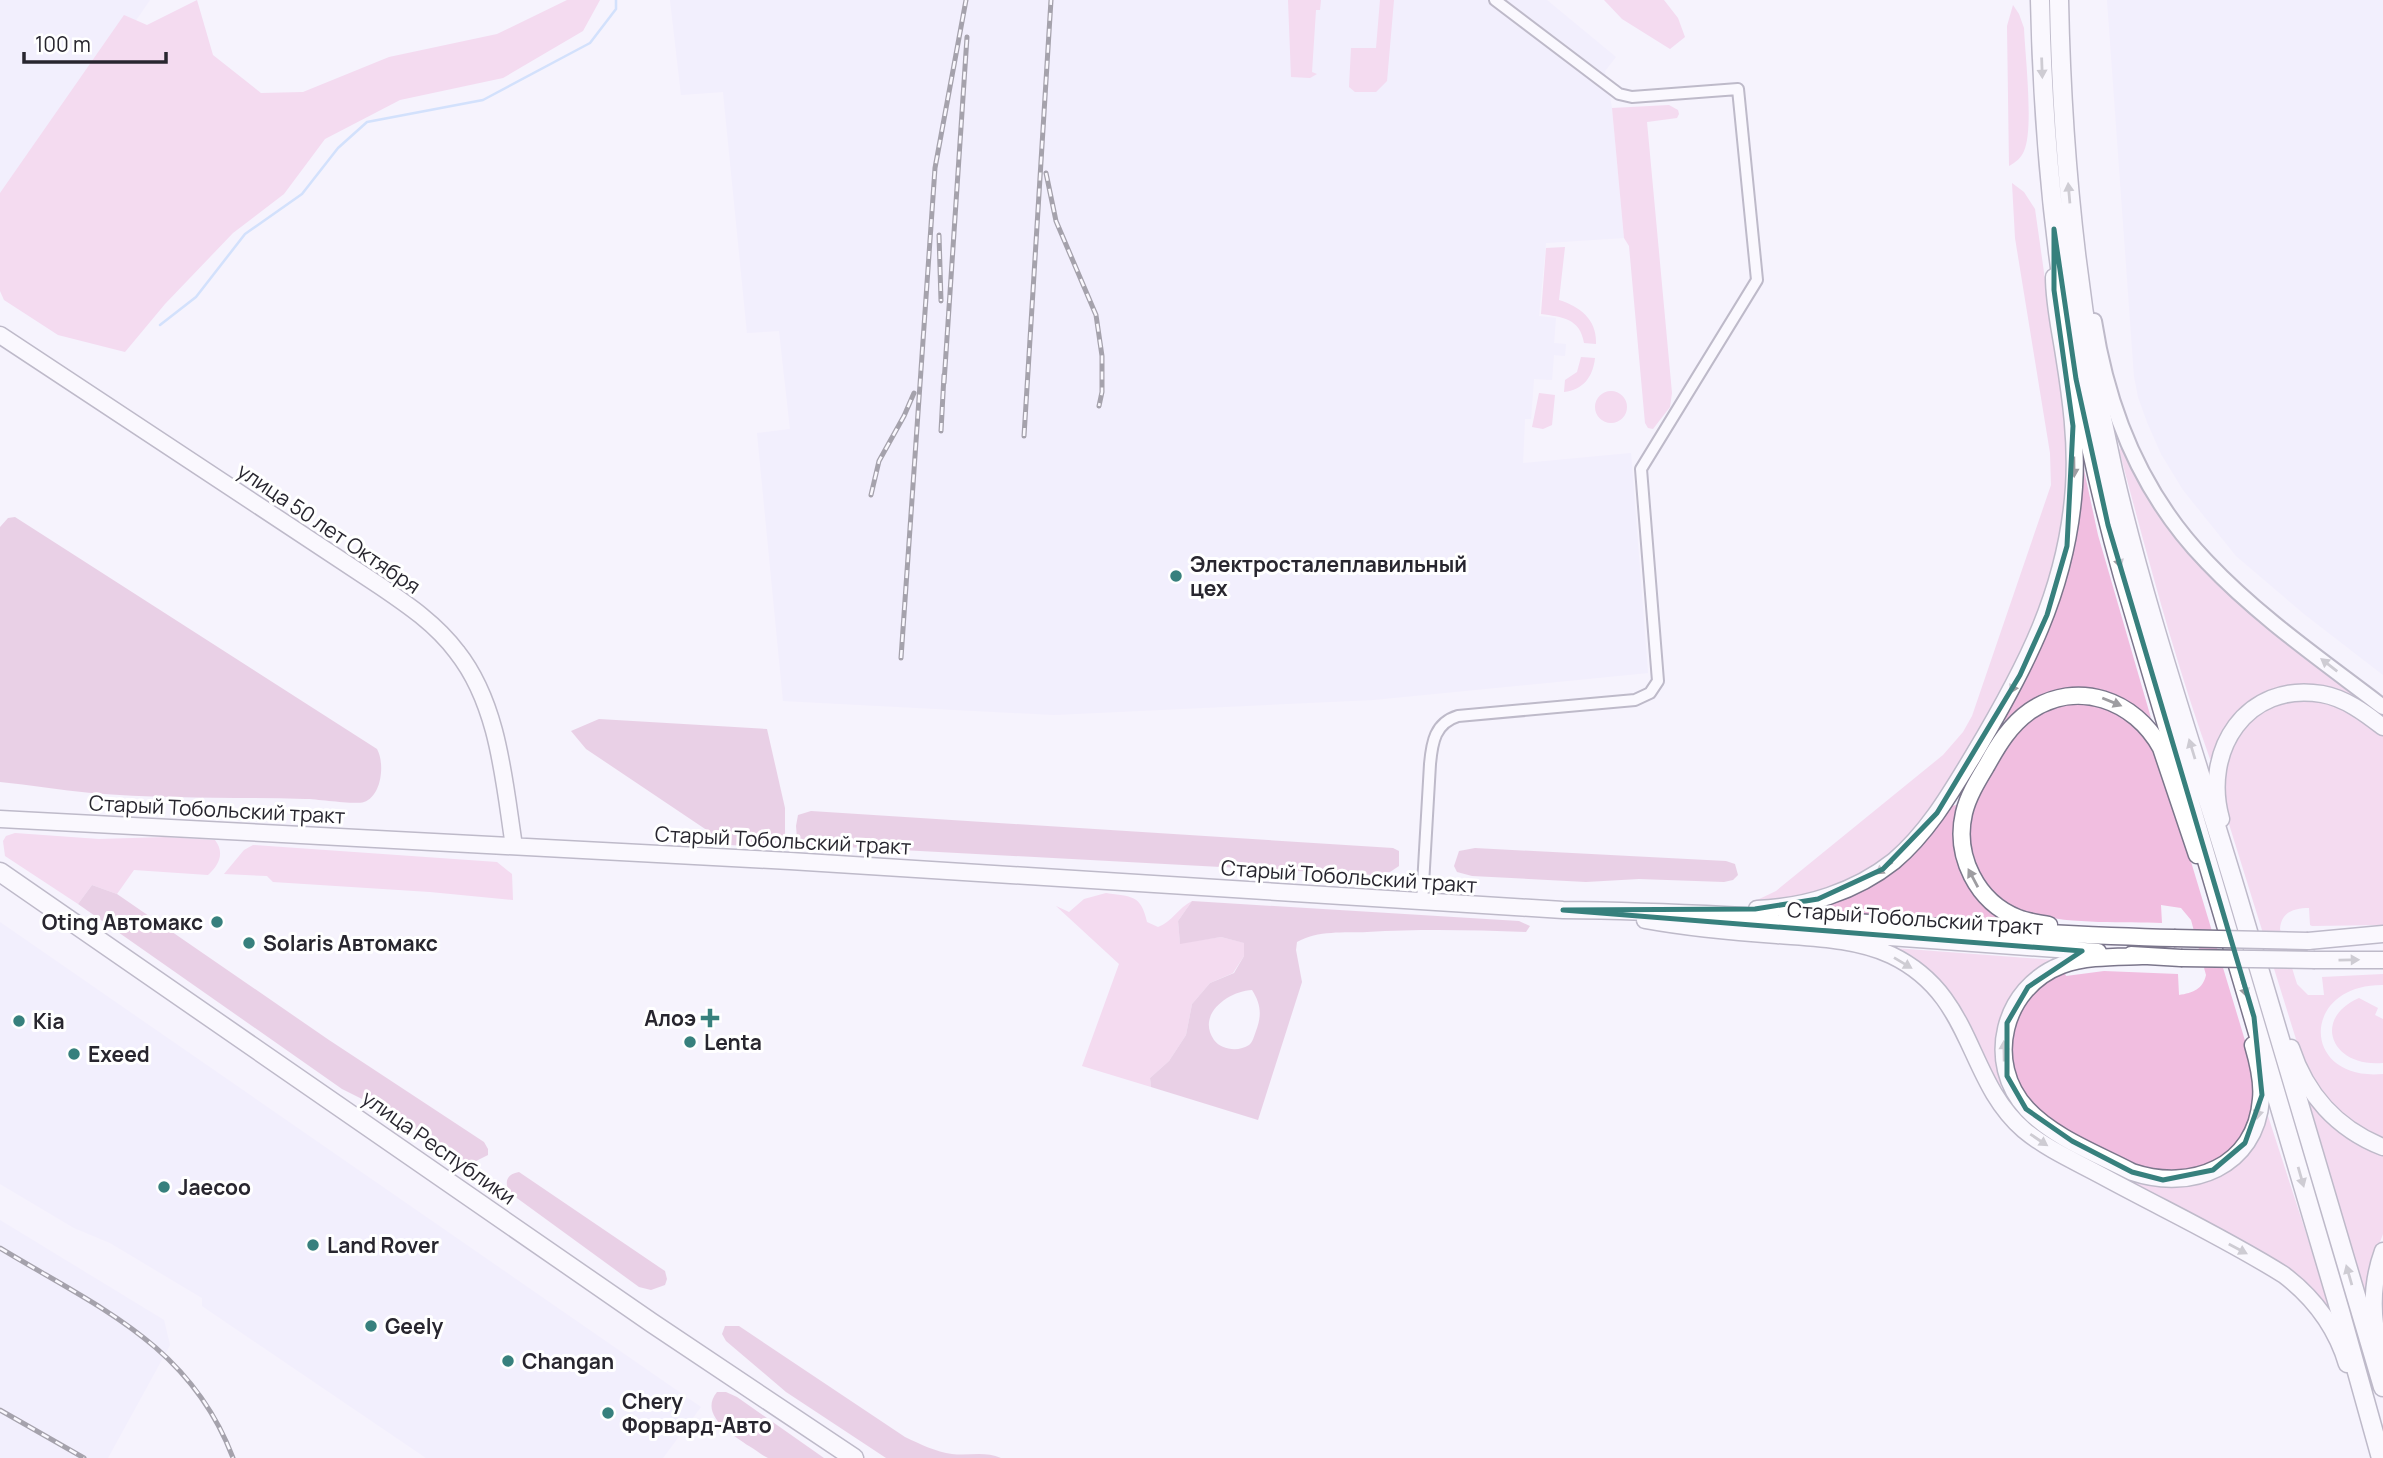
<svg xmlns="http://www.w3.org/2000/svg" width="2383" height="1458" font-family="Manrope,sans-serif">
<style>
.built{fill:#eeeafc}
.green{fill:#f1bee0}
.forest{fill:#daa7ca;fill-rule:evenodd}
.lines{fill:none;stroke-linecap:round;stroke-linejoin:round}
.stream{stroke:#a8ccfa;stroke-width:2.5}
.minor-casing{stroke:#7b768b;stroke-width:14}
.tertiary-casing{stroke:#7b768b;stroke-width:18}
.secondary-casing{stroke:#7b768b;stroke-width:19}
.primary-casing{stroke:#7b768b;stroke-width:21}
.trunk-casing{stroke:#7b768b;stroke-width:21}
.minor{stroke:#fff;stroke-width:10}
.tertiary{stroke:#fff;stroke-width:14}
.secondary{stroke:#fff;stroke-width:16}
.primary{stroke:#fff;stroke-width:18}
.trunk{stroke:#fff;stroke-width:18}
.rail-casing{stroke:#44424b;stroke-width:5}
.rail{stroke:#fff;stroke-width:2.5;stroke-dasharray:8;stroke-linecap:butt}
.secondary-bridge-casing{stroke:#7b768b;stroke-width:19;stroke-linecap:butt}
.secondary-bridge{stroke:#fff;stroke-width:16}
.oneway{fill:#9e9da1}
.marked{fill:none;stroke:#37807d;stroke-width:5;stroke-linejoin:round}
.poi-dot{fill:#37807d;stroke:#fff;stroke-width:2.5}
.labels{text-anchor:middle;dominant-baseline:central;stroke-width:6;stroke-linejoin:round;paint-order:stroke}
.street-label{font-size:21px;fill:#28262f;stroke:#fff}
.poi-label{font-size:21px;font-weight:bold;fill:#28262f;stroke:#fff;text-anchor:start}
</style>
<rect width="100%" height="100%" fill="#f5f3fd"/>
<path class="built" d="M0 0H150L0 219Z
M670 0H1547L1616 57 1605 71 1612 108 1624 238 1546 243 1539 316 1556 318 1554 343 1566 344 1565 356 1554 355 1552 380 1534 379 1531 419H1525L1523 463 1631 453 1648 673 1373 700 1054 715 783 701 757 433 790 429 779 331 747 333 723 92 681 95Z
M2107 0H2383V675L2304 614 2236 556 2183 490 2161 454 2147 422 2138 397 2134 376Z
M0 922 701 1407 663 1458H426L202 1306V1298L110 1243 74 1228 0 1184Z
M0 1220 164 1320 170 1345 108 1458H0Z"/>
<path class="green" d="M197 0 213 55 261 93 303 92 389 57 497 34 567 0H600L583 31 503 78 400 100 325 139 284 194 233 233 165 304 125 352 58 335 4 300 0 291V193L124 15 147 25Z
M1288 0H1321L1320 10H1316L1312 72 1317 74 1310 78 1291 77Z
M1380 0H1394L1387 81 1376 92H1355L1349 87 1351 48H1376Z
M1604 0H1664L1678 18 1685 37 1670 49 1622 19Z
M2013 5 2019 14 2024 28C2025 55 2034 129 2024 151 2021 158 2016 162 2009 166L2007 26Z
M1669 105 1678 110 1679 114 1677 118 1647 122 1672 393 1670 407 1653 429 1648 428 1645 423 1629 246 1624 238 1612 108Z
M2012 183 2024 192 2035 209 2060 385 2068 466 2066 515 2049 592 1999 700 1931 812 1898 848 1872 868 1842 884 1810 895 1753 902 1776 891 1943 755 1963 732 1972 716 2051 485 2050 453 2015 238Z
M1565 247 1559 300C1581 307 1597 320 1596 344L1584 343C1580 318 1562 317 1541 314L1546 248Z
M1581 357 1595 358C1593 377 1583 390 1564 392L1565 380 1577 372Z
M1595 407a16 16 0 1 1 32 0a16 16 0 1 1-32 0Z
M1539 393 1555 395 1552 425 1543 429 1532 427Z
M2122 447 2169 526 2377 709 2375 712C2360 703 2344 690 2326 686 2295 680 2247 698 2228 724 2220 734 2216 746 2212 759H2210C2174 658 2147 554 2119 450Z
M2081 456 2098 535 2151 718C2141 712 2132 702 2120 697 2077 675 2039 693 2006 722L2002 717 2031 666Z
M2318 700 2347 710 2383 735V925L2312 926 2310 925 2309 908C2294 908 2281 912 2280 929L2297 984 2308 995H2324L2322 977 2383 974V985C2300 984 2300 1082 2383 1074V1141L2353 1125 2317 1089 2300 1052 2224 808 2221 779 2236 736 2255 717 2270 707 2286 701Z
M2064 703H2096L2135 721 2160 759 2253 1067C2260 1122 2233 1172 2171 1174 2147 1174 2118 1157 2097 1146 2075 1135 2046 1123 2030 1103 2004 1071 2002 1016 2036 987 2044 981 2055 976 2064 970L2066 976 2104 971 2178 974 2179 995C2193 993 2203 989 2206 975L2191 920 2181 908 2161 905 2162 923C2119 921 2047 926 2009 905 1977 887 1961 844 1972 808 1976 797 1984 785 1989 775 2001 753 2013 730 2034 716 2043 710 2054 707 2064 703Z
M1960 804 1956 844 2015 924 1792 911 1846 894 1948 807Z
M15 833 99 839 165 837 215 840C225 853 219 865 208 875L134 870 117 894 92 885 78 904 5 856 3 841 6 836Z
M253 845 497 862 512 874 513 900 430 892 273 882 267 876 224 874 244 850Z
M1106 893C1131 897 1141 894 1147 922L1158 927C1172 922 1178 908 1192 901L1178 921 1180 943 1221 937 1245 943 1244 956 1233 973 1210 983 1192 1004 1186 1035 1169 1061 1150 1078 1151 1087 1082 1066 1119 964 1056 906 1069 912 1084 899Z
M1894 948 2054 960 2019 989 2001 1089 1973 1034Z
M2359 998 2378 1008 2375 1015 2383 1019V1063C2332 1068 2311 1019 2359 998Z
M2308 1098 2383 1153V1234L2377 1250 2366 1298Z
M2265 1115 2268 1116 2333 1316 2316 1296 2125 1181 2128 1176 2203 1180Z"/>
<path class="forest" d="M15 517 377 749C385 763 382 796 364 802 354 805 319 799 305 799 234 797 162 799 91 793 60 790 30 785 0 782V527L8 518Z
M599 719 767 729 785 808V836L770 847 729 845 586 749 571 731Z
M811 811 1393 848 1399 851V866L1390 872 1373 875 808 845 797 838 796 826 798 815Z
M1475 848 1726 861 1735 864 1738 875 1733 880 1724 882 1639 879 1586 882 1472 876 1457 872 1454 866 1459 851Z
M92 885 117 894 329 1040 484 1142 488 1149V1155L474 1162 465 1161 376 1106 342 1089 78 904Z
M1192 901 1519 921 1530 926 1526 932C1473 930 1420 929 1367 932 1344 933 1318 930 1297 942L1296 950 1302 982 1258 1120 1151 1087 1150 1078 1169 1061 1186 1035 1192 1004 1210 983 1234 973 1244 956V943L1221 937 1180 944 1178 921ZM1252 990C1261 1004 1262 1015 1256 1031 1254 1036 1253 1042 1249 1045 1239 1052 1221 1050 1214 1040 1196 1014 1229 991 1252 990Z
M519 1172 659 1267 665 1271 667 1279 665 1285 651 1290 639 1287 510 1193C504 1183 506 1174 519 1172Z
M725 1326H739L905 1437C920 1444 936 1452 952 1454 969 1456 985 1451 1001 1458H886L786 1392 726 1341 722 1334Z
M717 1392H726L737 1397 824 1458C811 1458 779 1458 768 1458 762 1456 755 1449 749 1446 733 1435 698 1415 717 1392Z"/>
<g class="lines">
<path class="stream" d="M160 325 196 297 245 234 302 194 338 148 367 122 483 100 590 43 616 9V0"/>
<g class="minor-casing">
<path id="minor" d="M1422 902 1430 764C1432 742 1435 723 1458 716L1635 700 1650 693 1658 681 1641 469 1757 280 1738 89 1632 97 1619 94 1495 0"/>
</g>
<g class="tertiary-casing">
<path id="tertiary" d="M2094 321C2108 411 2143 496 2207 562 2259 617 2323 661 2383 707"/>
</g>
<g class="secondary-casing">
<path id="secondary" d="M0 335 380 586C408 605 436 624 457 652 499 705 504 782 514 846
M0 819 790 861 1563 910C1767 912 1970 933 2174 938
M2221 819C2202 751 2246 681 2322 694 2345 698 2365 713 2383 727
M1757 909C1806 907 1855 892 1894 861 1928 832 1950 794 1973 756 2025 669 2067 590 2074 487 2077 443 2071 398 2064 355 2060 329 2054 303 2054 277
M1645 920C1689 928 1732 932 1777 935 1815 938 1856 939 1891 955 1975 995 1965 1079 2024 1130 2048 1150 2079 1163 2106 1178 2165 1210 2227 1239 2284 1275 2314 1298 2336 1327 2347 1364
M2049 925C2039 923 2028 922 2018 918 1977 902 1954 856 1964 813 1968 796 1978 780 1987 765 1998 745 2010 725 2030 711 2077 679 2135 700 2161 748L2197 855
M1848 934 2098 952
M2308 941 2383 934
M2131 955 2181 958
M2142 956C2116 957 2087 956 2062 965 2003 987 1984 1063 2027 1109 2054 1138 2098 1154 2132 1172 2191 1192 2256 1167 2261 1099 2263 1081 2258 1062 2253 1045
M2315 960H2383
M2291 1048C2306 1094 2337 1129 2383 1147
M2380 1349C2371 1316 2371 1284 2383 1251"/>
</g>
<g class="primary-casing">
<path id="primary" d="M0 872 652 1323 854 1458"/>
</g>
<g class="trunk-casing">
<path id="trunk" d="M2040 0C2044 195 2070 388 2123 576L2340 1311 2381 1458
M2059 0C2062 158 2078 316 2113 470 2146 613 2194 751 2236 891 2286 1056 2333 1222 2383 1387"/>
</g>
<use href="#minor" class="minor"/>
<use href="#tertiary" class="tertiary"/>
<use href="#secondary" class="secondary"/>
<use href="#primary" class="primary"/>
<use href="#trunk" class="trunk"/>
<g class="rail-casing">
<path id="rail" d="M1046 173 1056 221 1096 315 1102 356V392L1099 406
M939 235 941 301
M944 383 967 37
M941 431 944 375
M1024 436 1051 0
M871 495 879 461 904 416 914 393
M901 658 935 168 966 0
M0 1248C97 1307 190 1344 233 1458
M0 1410 84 1458"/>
</g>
<use href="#rail" class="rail"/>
<g class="secondary-bridge-casing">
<path id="secondary-bridge" d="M2174 938 2308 941
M2181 958 2315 960"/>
</g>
<use href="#secondary-bridge" class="secondary-bridge"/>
</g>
<defs><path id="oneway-solid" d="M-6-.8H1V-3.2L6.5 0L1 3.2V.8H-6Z" transform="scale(1.75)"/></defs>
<g class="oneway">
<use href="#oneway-solid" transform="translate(2042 68) rotate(88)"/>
<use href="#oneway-solid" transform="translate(2069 193) rotate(-95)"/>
<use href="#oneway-solid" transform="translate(2074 467) rotate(89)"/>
<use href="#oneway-solid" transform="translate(2118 558) rotate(74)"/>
<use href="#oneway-solid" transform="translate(2329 665) rotate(-142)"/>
<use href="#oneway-solid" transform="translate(2015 684) rotate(118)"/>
<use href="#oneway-solid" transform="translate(2112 702) rotate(22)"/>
<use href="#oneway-solid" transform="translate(2192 749) rotate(-107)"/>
<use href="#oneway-solid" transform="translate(1884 868) rotate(145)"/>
<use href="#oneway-solid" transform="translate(1973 878) rotate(-118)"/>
<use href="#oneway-solid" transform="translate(2349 960) rotate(-1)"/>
<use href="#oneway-solid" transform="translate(1903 963) rotate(31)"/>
<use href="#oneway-solid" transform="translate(2244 987) rotate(73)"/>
<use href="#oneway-solid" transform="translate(2004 1051) rotate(-91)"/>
<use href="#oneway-solid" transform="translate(2259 1109) rotate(102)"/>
<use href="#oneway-solid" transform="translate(2039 1140) rotate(34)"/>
<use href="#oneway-solid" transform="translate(2301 1177) rotate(74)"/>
<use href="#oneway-solid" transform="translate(2238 1249) rotate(28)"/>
<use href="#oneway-solid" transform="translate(2349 1275) rotate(-106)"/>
</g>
<path d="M0 0H2383V1458H0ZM2054 229 2076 379 2108 525 2254 1017 2262 1095 2245 1143 2213 1170 2163 1180 2132 1172 2072 1141 2026 1109 2007 1076V1023L2028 987 2082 951 1563 910 1755 909 1818 899 1883 869 1937 813 2020 675 2047 615 2067 546 2073 426 2054 290Z" fill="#f5f3fd" fill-opacity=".55" fill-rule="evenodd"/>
<path class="marked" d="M2054 229 2076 379 2108 525 2254 1017 2262 1095 2245 1143 2213 1170 2163 1180 2132 1172 2072 1141 2026 1109 2007 1076V1023L2028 987 2082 951 1563 910 1755 909 1818 899 1883 869 1937 813 2020 675 2047 615 2067 546 2073 426 2054 290Z"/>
<g class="poi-dot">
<circle cx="1176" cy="576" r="7"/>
<circle cx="217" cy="922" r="7"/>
<circle cx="249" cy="943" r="7"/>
<path d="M706.5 1007.5h7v7h7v7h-7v7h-7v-7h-7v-7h7z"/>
<circle cx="19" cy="1021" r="7"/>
<circle cx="690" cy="1042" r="7"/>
<circle cx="74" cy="1054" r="7"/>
<circle cx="164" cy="1187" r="7"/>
<circle cx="313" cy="1245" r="7"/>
<circle cx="371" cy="1326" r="7"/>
<circle cx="508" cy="1361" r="7"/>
<circle cx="608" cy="1413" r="7"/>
</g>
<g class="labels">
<g class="street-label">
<text transform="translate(329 528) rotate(34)">улица 50 лет Октября</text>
<text transform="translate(217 809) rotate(3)">Старый Тобольский тракт</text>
<text transform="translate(783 840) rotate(3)">Старый Тобольский тракт</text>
<text transform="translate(1349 876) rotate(4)">Старый Тобольский тракт</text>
<text transform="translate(1915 918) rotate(4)">Старый Тобольский тракт</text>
<text transform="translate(439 1147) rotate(35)">улица Республики</text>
</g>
<g class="poi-label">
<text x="1190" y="564">Электросталеплавильный<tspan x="1190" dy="24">цех</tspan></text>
<text x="203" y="922" text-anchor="end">Oting Автомакс</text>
<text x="263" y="943">Solaris Автомакс</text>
<text x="696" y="1018" text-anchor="end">Алоэ</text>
<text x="33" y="1021">Kia</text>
<text x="704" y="1042">Lenta</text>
<text x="88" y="1054">Exeed</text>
<text x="178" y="1187">Jaecoo</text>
<text x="327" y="1245">Land Rover</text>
<text x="385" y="1326">Geely</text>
<text x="522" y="1361">Changan</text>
<text x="622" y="1401">Chery<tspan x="622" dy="24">Форвард-Авто</tspan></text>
</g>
</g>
<path d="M24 52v10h142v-10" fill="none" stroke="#28262f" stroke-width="3.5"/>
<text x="35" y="52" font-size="21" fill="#28262f" stroke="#ffffff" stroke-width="5" paint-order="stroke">100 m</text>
</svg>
